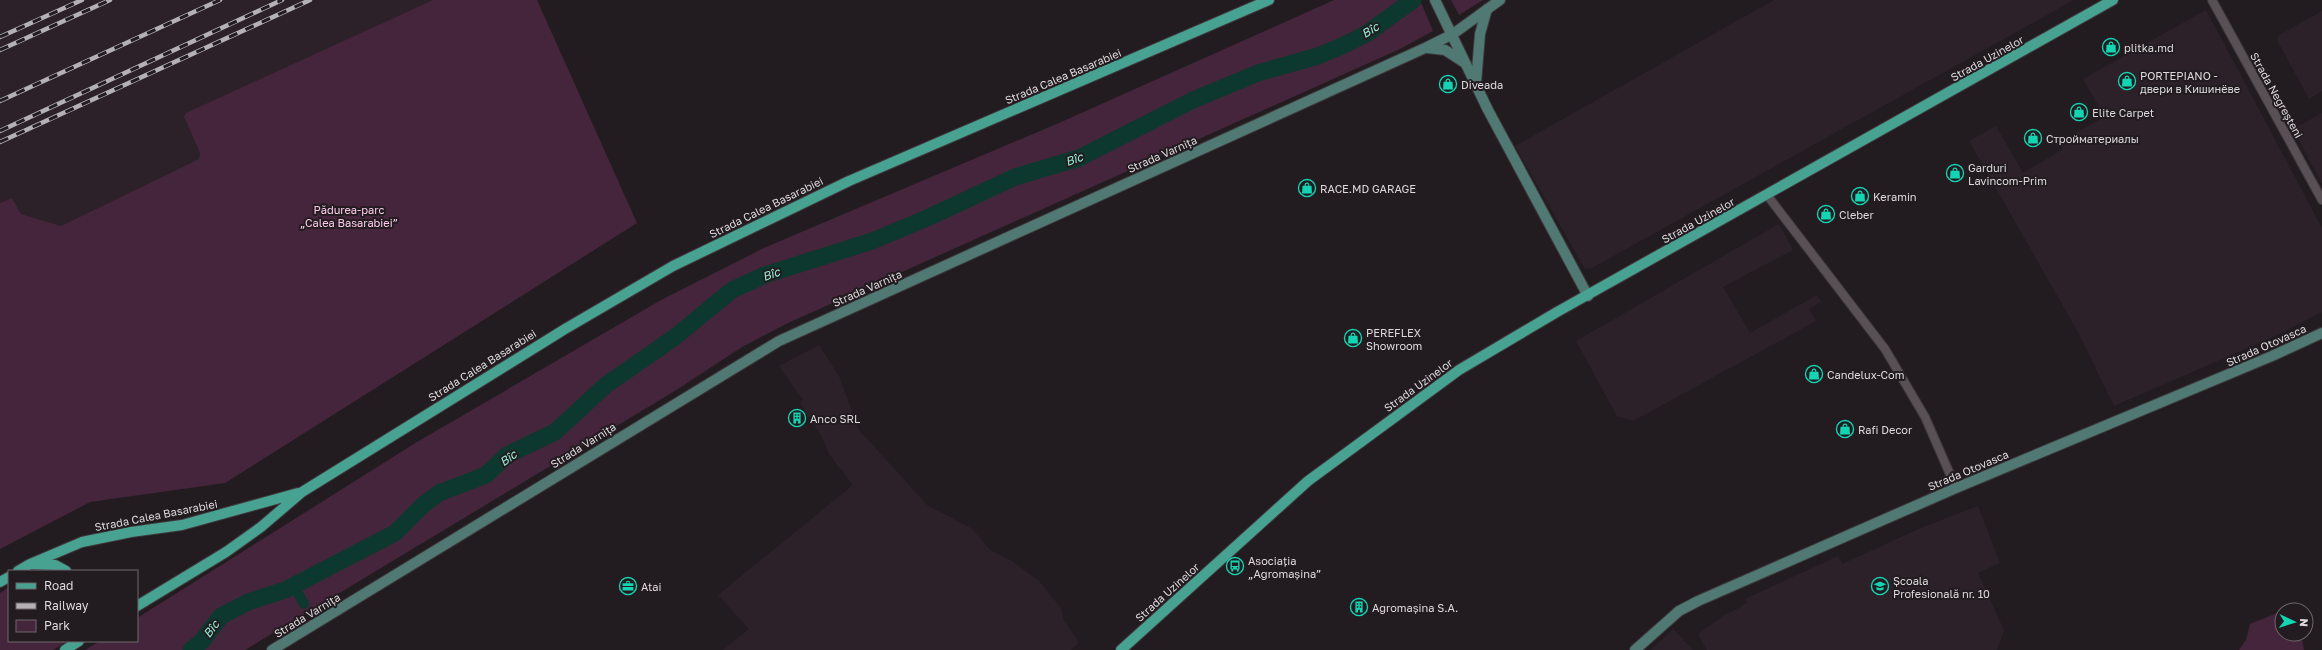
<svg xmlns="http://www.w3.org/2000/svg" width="2322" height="650" font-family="'Golos Text',sans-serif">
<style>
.built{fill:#2d2129}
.green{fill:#45253b}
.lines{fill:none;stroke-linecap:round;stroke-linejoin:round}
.canal{stroke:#0d382f;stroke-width:10}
.river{stroke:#0d382f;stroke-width:17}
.street-casing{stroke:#3e393c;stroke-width:10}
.secondary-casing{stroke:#3e393c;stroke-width:12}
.primary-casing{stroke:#3e393c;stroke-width:12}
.street{stroke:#585055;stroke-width:8}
.secondary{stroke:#507973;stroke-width:10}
.primary{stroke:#48a291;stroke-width:10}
.rail-casing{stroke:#b5b0b3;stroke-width:4.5}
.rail{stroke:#221c20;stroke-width:3;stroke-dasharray:9;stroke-linecap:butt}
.labels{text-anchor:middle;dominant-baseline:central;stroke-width:4;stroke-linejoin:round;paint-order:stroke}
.poi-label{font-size:11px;fill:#ded9dc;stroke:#221c20;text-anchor:start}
.street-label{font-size:11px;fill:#ded9dc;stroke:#221c20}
.park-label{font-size:11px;fill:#fecaec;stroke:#221c20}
.water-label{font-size:12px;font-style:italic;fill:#92ebd4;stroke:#221c20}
</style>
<rect width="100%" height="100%" fill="#221c20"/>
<path class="built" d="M0 0H433L184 117 200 153 199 159 61 226 21 214 12 198 0 203Z
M1774 0H2074L1592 268 1585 269 1515 146Z
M2206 10 2322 228V312L2282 333 2114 406 2079 334 1969 141 1996 126 2023 173 2063 149 2059 142 2105 117 2083 79Z
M2322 11V91L2309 99 2277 40 2279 35Z
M2322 113V184L2293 129Z
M1779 224 1793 250 1723 287 1750 333 1817 295 1821 302 1809 309 1816 321 1633 421 1617 416 1576 341Z
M819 345 839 376 859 430 927 505 971 528 990 550 1012 561 1039 581 1061 608 1063 619 1079 642 1071 650H723L749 629 718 595 853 485 829 454 820 433 800 403 803 400 779 366Z
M1978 506 2000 563 1978 573 2004 630 1997 650H1707L1698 634 1723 616 1741 607V606L1747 603 1745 599 1838 556 1842 564 1923 527Z
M1673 629 1693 650H1651Z"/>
<path class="green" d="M433 0H537L637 223 225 483 90 502 0 549V203L12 198 21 214 61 226 199 159 200 153 184 117 186 113Z
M1334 0H1420L1433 31 1400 49 788 323 742 347 678 389 245 650H85L100 641H137V618L417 442 661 300 766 247 1059 123Z
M1451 0H1483L1459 15Z
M9 587V641H67L53 650H0V593Z
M2282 611V634H2301L2304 650H2239L2246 640 2250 624Z"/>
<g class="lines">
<path class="canal" d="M294 586 304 604"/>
<path class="river" d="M191 650 202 641 221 616 248 602 285 590 395 533 423 505 439 493 486 475 507 455 555 432 606 385 675 337 732 290 765 275 872 241 925 219 1015 177 1079 158 1193 100 1258 73 1318 56 1344 45 1366 34 1413 0"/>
<g class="street-casing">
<path id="street" d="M2212 0 2322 200
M1767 195 1885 349 1925 417 1956 488"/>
</g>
<g class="secondary-casing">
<path id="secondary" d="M1435 0 1488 110 1588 296
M1427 48 1445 50 1465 63
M1476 83 1480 34 1487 9
M272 650 779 341 1425 48 1453 34 1500 0
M1635 650 1679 611 1698 601 1956 488 2272 356 2322 333"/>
</g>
<g class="primary-casing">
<path id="primary" d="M32 564 55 565 66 571
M18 571 30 564 82 542 131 532 182 525 298 493
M0 582 9 577
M137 606 226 552 261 527 302 492 565 329 673 266 849 181 1269 0
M65 650 79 641
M1121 650 1308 481 1459 370 1557 312 2113 0"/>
</g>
<use href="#street" class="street"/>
<use href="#secondary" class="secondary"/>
<use href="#primary" class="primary"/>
<g class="rail-casing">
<path id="rail" d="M0 37 82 0
M0 50 110 0
M0 101 220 0
M0 131 282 0
M0 142 310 0"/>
</g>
<use href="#rail" class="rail"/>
</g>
<defs>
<g id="shop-ring" transform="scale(0.9)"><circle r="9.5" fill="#221c20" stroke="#14d5b3" stroke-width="1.5"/><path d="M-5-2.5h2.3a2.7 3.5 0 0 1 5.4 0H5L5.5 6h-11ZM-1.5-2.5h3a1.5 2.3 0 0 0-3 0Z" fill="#14d5b3"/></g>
<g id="building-ring" transform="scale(0.9)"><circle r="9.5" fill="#221c20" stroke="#14d5b3" stroke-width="1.5"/><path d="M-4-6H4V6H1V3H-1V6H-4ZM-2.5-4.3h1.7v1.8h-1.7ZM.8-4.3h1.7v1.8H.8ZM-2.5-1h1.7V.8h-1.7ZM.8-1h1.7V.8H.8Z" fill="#14d5b3"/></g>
<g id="bus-ring" transform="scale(0.9)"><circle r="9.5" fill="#221c20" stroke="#14d5b3" stroke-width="1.5"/><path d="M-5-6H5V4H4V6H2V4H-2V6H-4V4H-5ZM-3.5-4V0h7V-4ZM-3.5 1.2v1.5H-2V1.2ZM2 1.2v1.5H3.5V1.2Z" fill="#14d5b3"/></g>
<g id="office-ring" transform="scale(0.9)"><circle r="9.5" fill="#221c20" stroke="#14d5b3" stroke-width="1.5"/><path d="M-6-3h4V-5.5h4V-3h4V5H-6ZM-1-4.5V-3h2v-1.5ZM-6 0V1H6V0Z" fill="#14d5b3"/></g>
<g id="university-ring" transform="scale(0.9)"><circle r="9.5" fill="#221c20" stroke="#14d5b3" stroke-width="1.5"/><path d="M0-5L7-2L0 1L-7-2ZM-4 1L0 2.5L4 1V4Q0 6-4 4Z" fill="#14d5b3"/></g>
</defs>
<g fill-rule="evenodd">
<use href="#shop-ring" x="2111" y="47"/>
<use href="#shop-ring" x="2127" y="81"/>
<use href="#shop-ring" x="1448" y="84"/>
<use href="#shop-ring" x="2079" y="112"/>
<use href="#shop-ring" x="2033" y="138"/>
<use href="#shop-ring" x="1955" y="173"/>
<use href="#shop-ring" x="1307" y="188"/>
<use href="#shop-ring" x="1860" y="196"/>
<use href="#shop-ring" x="1826" y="214"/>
<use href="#shop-ring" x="1353" y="338"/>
<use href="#shop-ring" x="1814" y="374"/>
<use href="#building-ring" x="797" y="418"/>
<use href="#shop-ring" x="1845" y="429"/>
<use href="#bus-ring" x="1235" y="566"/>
<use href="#office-ring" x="628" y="586"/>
<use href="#university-ring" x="1880" y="586"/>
<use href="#building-ring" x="1359" y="607"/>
</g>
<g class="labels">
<g class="poi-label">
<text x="2124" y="47">plitka.md</text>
<text x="2140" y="75">PORTEPIANO -<tspan x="2140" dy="13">двери в Кишинёве</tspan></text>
<text x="1461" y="84">Diveada</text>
<text x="2092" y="112">Elite Carpet</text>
<text x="2046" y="138">Стройматериалы</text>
<text x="1968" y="167">Garduri<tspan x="1968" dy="13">Lavincom-Prim</tspan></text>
<text x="1320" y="188">RACE.MD GARAGE</text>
<text x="1873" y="196">Keramin</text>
<text x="1839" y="214">Cleber</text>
<text x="1366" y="332">PEREFLEX<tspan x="1366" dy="13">Showroom</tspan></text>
<text x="1827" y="374">Candelux-Com</text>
<text x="810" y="418">Anco SRL</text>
<text x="1858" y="429">Rafi Decor</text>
<text x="1248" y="560">Asociația<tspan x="1248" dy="13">„Agromașina”</tspan></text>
<text x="1893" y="580">Școala<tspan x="1893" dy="13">Profesională nr. 10</tspan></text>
<text x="641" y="586">Atai</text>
<text x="1372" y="607">Agromașina S.A.</text>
</g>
<g class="street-label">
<text transform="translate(1987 58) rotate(-29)">Strada Uzinelor</text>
<text transform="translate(1063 76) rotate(-23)">Strada Calea Basarabiei</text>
<text transform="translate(2277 95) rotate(61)">Strada Negreșteni</text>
<text transform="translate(1162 154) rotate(-24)">Strada Varnița</text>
<text transform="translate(766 207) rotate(-26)">Strada Calea Basarabiei</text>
<text transform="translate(1698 220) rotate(-29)">Strada Uzinelor</text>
<text transform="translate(867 288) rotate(-24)">Strada Varnița</text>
<text transform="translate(2266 345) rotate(-24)">Strada Otovasca</text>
<text transform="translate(482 365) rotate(-32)">Strada Calea Basarabiei</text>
<text transform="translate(1418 385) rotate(-36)">Strada Uzinelor</text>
<text transform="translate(583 445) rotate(-32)">Strada Varnița</text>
<text transform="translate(1968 470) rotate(-23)">Strada Otovasca</text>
<text transform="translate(156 515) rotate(-11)">Strada Calea Basarabiei</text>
<text transform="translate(1167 592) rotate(-42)">Strada Uzinelor</text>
<text transform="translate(307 615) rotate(-31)">Strada Varnița</text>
</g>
<g class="park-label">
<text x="349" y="209">Pădurea-parc<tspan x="349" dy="13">„Calea Basarabiei”</tspan></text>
</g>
<g class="water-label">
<text transform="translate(1370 30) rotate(-32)">Bîc</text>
<text transform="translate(1074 159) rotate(-20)">Bîc</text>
<text transform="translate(771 274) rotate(-20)">Bîc</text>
<text transform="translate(508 458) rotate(-36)">Bîc</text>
<text transform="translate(211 629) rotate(-53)">Bîc</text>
</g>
</g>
<rect x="8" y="570" width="130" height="72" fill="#221c20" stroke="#6d686b"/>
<rect x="16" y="583" width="20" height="6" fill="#48a291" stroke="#6d686b"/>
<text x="44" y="590" font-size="12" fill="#ded9dc">Road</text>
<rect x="16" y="603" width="20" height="6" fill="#b5b0b3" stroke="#6d686b"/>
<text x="44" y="610" font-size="12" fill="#ded9dc">Railway</text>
<rect x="16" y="620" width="20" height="12" fill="#45253b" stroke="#6d686b"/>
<text x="44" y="630" font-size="12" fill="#ded9dc">Park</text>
<g transform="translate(2294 622) rotate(94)"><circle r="19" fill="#221c20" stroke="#6d686b"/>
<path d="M0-3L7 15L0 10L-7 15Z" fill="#14d5b3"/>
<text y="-6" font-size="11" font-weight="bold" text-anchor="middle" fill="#ded9dc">N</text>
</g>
</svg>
